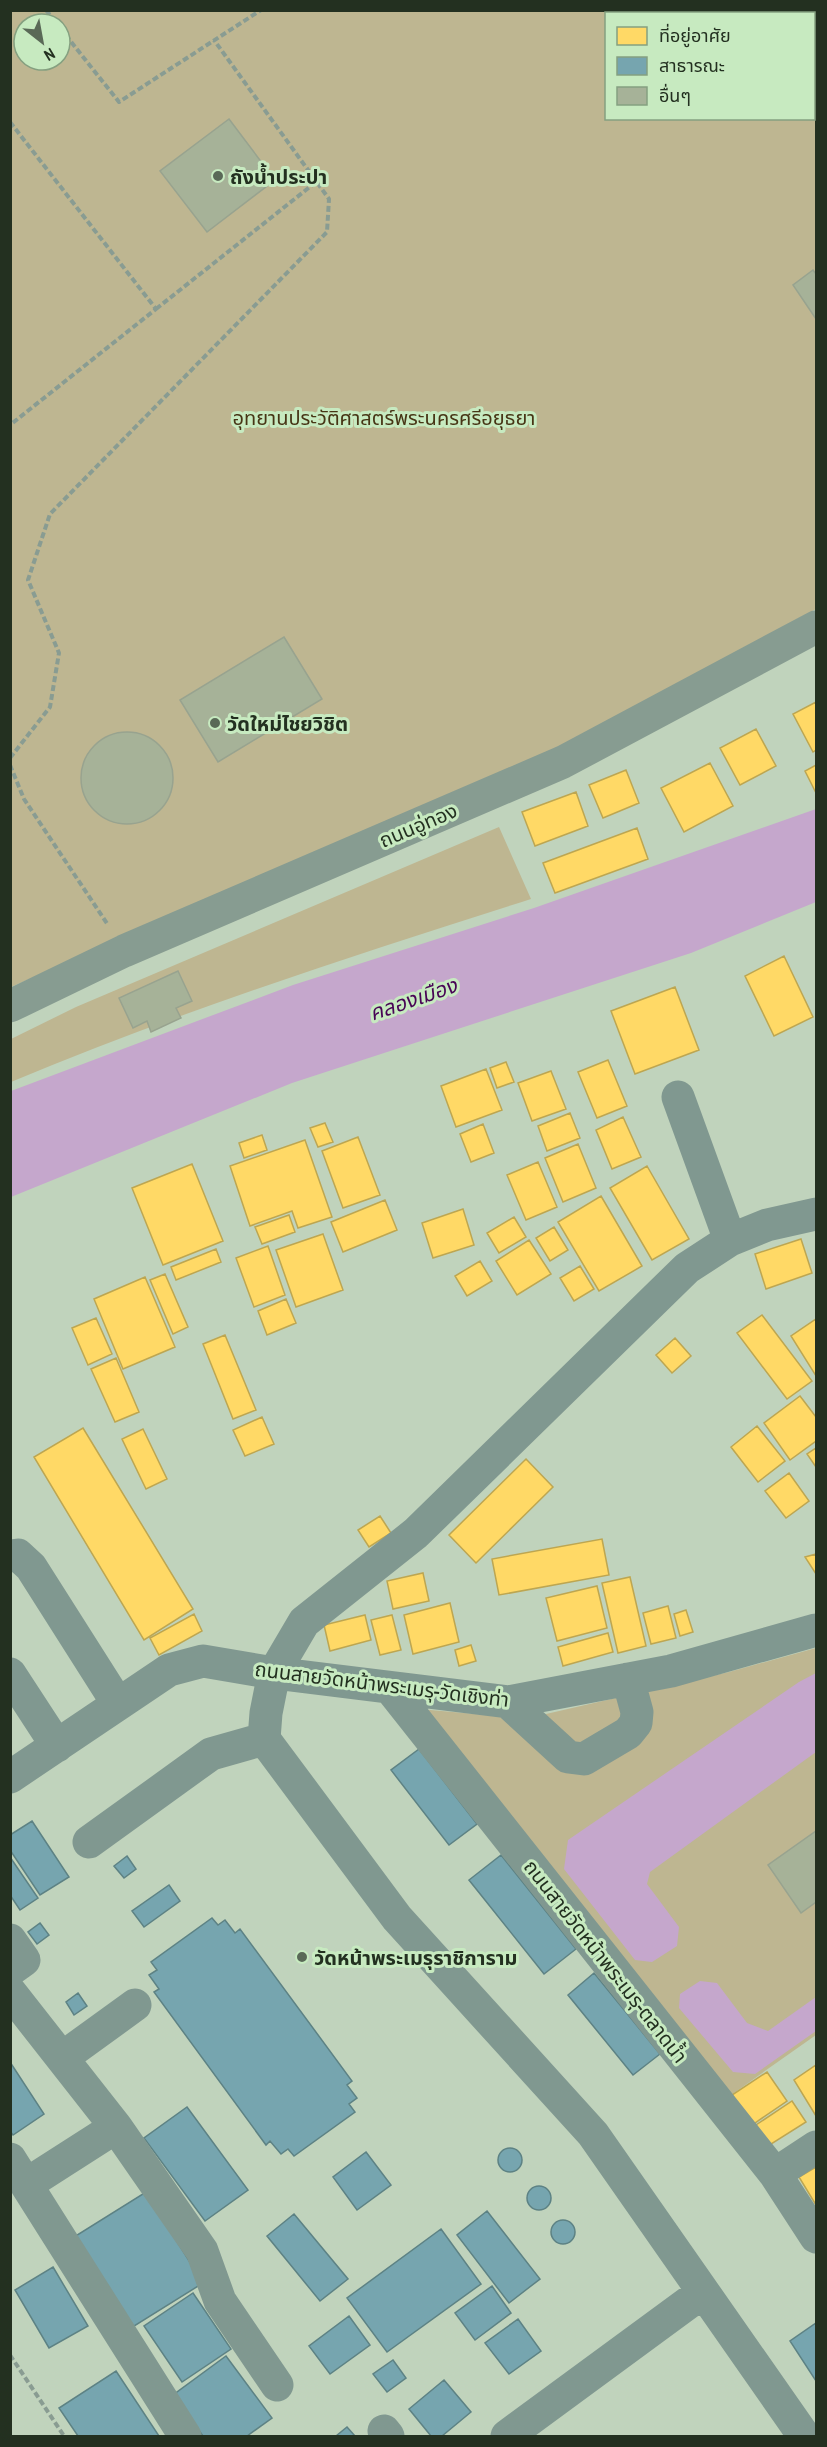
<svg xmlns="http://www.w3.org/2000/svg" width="827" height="2447" font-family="'Archivo Narrow','Noto Sans Thai',sans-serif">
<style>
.green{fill:#beb691;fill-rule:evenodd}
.water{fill:#c5a7cc}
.homes{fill:#ffd966;stroke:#bda651;stroke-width:1.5}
.public{fill:#76a5af;stroke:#5d8284;stroke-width:1.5}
.building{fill:#a6b298;stroke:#98a38f;stroke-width:1.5}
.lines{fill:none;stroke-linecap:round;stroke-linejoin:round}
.path{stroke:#899c92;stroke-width:4;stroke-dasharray:6 3;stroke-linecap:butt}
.minor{stroke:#809890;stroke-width:33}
.major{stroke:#879c91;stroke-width:33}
.poi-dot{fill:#5a6957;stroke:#c7eac0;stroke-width:2}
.labels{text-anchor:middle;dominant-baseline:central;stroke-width:6;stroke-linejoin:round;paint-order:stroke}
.poi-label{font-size:20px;font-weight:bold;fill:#233020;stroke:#c7eac0;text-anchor:start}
.park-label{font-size:20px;fill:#473515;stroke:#c7eac0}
.street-label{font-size:20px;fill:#233020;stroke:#c7eac0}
.water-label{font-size:21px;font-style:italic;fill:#480455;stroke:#c7eac0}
</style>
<rect width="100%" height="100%" fill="#c0d3bc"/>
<path class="green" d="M11 11H816V609L555 749 11 987ZM606 14H814V118H606ZM24 24H60V60H24Z
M499 827 531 899C356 955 180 1011 11 1082V1039L76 1007Z
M816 1648V2035L731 2095 419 1709 498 1716 546 1714 729 1672Z"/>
<path class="water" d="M816 809V902L691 953 292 1083 11 1197V1091L293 985 534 908Z
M816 1673V1752L650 1872 647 1884 679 1927 677 1946 652 1962 635 1960 564 1869 568 1840 799 1682Z
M700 1981 717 1983 747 2023 768 2031 816 1997V2031L755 2074 733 2072 679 2008 680 1994Z"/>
<path class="homes" d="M816 702V750L813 752 793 714Z
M756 729 776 766 740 785 720 748Z
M710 763 733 806 684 832 661 788Z
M816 765V793L805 771Z
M626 770 639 803 603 818 589 785Z
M576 792 588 826 535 846 522 812Z
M637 828 648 859 555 893 543 863Z
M784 956 813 1017 774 1036 745 976Z
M675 987 699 1050 635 1074 611 1011Z
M608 1060 627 1106 597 1118 578 1072Z
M506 1062 514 1082 497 1088 490 1068Z
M486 1069 502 1110 456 1127 441 1086Z
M551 1071 566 1109 532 1121 518 1083Z
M570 1113 580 1138 547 1151 538 1126Z
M623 1117 641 1157 612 1169 596 1130Z
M325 1123 333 1142 318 1147 310 1128Z
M483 1124 494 1153 471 1162 460 1134Z
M262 1135 267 1150 244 1158 239 1143Z
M358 1137 380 1195 343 1208 322 1151Z
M305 1140 332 1217 298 1228 292 1211 250 1226 230 1166Z
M578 1144 596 1188 563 1202 545 1158Z
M538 1162 557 1207 526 1220 507 1175Z
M192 1164 223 1241 163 1265 132 1188Z
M647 1166 689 1239 652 1260 610 1188Z
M601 1196 642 1266 599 1291 558 1222Z
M385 1200 397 1230 343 1252 331 1222Z
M463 1209 474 1245 433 1258 422 1223Z
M289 1215 295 1232 262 1244 255 1227Z
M514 1217 526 1237 499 1253 487 1233Z
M554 1227 568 1250 550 1261 536 1238Z
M323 1234 343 1290 296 1307 276 1250Z
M801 1239 812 1273 766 1289 755 1254Z
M529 1240 551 1274 517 1295 496 1261Z
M268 1246 285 1295 254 1307 236 1258Z
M216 1249 221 1262 176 1280 171 1267Z
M480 1261 492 1281 467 1296 455 1276Z
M580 1266 594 1289 574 1301 560 1278Z
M165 1274 188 1327 173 1334 150 1280Z
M145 1277 175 1347 123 1369 94 1299Z
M286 1299 296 1323 267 1335 258 1311Z
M762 1315 812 1381 787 1399 737 1333Z
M96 1318 112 1354 88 1365 72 1328Z
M816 1319V1376L791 1336Z
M225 1335 256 1410 233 1419 203 1344Z
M675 1338 691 1356 672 1373 656 1355Z
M116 1358 139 1412 115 1422 91 1369Z
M800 1396 816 1417V1441L790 1460 764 1423Z
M262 1417 274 1444 245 1456 233 1430Z
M757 1426 785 1461 758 1482 731 1447Z
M83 1428 193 1609 144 1640 34 1457Z
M143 1429 167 1479 146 1489 122 1439Z
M816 1448V1467L807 1454Z
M526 1459 553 1487 476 1563 449 1535Z
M789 1473 809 1501 786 1518 765 1491Z
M380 1516 391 1533 369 1547 358 1530Z
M602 1539 609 1575 499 1595 492 1559Z
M816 1554V1574L805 1557Z
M423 1573 429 1601 393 1609 387 1581Z
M630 1577 646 1646 618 1653 602 1583Z
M597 1586 607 1628 557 1641 546 1598Z
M450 1603 459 1642 413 1654 404 1615Z
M668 1606 676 1638 651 1644 643 1613Z
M686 1610 693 1632 680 1636 674 1614Z
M194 1614 202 1631 159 1655 150 1638Z
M365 1615 371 1640 330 1651 324 1625Z
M392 1615 401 1650 380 1655 371 1620Z
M608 1633 613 1652 563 1666 558 1647Z
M471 1645 476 1661 459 1666 455 1650Z
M816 2065V2116L794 2080Z
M767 2072 787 2101 752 2125 732 2095Z
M792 2101 806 2122 768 2146 756 2125Z
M816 2167V2205L799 2177Z"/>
<path class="public" d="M419 1749 477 1824 449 1845 391 1770Z
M32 1821 69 1877 40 1895 10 1850V1835Z
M501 1855 576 1949 544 1974 469 1880Z
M127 1856 136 1869 124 1878 114 1866Z
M10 1857 38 1898 20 1910 10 1895Z
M169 1885 180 1901 144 1927 132 1911Z
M212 1918 218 1925 225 1920 235 1933 240 1929 352 2081 347 2085 357 2098 349 2104 355 2112 294 2156 288 2149 281 2154 270 2141 266 2145 154 1992 159 1989 149 1975 157 1970 151 1962Z
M40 1923 49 1935 37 1944 28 1932Z
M594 1973 660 2054 633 2075 568 1995Z
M78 1993 87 2006 74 2015 66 2002Z
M10 2062 44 2114 13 2135 10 2131Z
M187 2107 248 2190 205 2221 144 2138Z
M498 2160a12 12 0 1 1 24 0a12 12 0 1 1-24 0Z
M366 2152 391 2185 357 2210 333 2177Z
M527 2198a12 12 0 1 1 24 0a12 12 0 1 1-24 0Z
M146 2192 203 2283 131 2328 74 2237Z
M487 2211 540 2279 509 2303 457 2235Z
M294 2214 348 2279 320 2301 267 2236Z
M551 2232a12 12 0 1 1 24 0a12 12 0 1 1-24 0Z
M441 2229 481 2284 387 2352 347 2298Z
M53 2267 88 2326 49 2348 15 2290Z
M492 2286 511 2313 475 2340 455 2313Z
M193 2293 231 2349 182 2382 144 2326Z
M349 2316 370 2345 330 2374 309 2346Z
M518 2319 541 2351 509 2374 485 2343Z
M816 2323V2381L790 2341Z
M226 2356 272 2418 247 2436H203L173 2395Z
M393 2360 406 2378 387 2392 373 2374Z
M116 2371 159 2436H78L59 2408Z
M444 2380 471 2412 442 2436H431L409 2409Z
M347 2427 355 2436H336Z"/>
<path class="building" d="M229 119 275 180 207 232 160 171Z
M813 270 816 274V319L793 285Z
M284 637 322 699 218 762 180 700Z
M81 778a46 46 0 1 1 92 0a46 46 0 1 1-92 0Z
M178 971 192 1001 176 1008 181 1018 151 1032 147 1021 133 1028 119 998Z
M816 1831V1902L801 1913 768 1865Z"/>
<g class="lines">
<path class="path" d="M46 10 57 24
M60 28 119 102 261 10
M10 122 156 309 10 425
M156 309 316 182
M10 758 50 707 59 653 28 580 50 514 327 232 329 199 214 40
M10 765 24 799 108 925
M10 2355 64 2436"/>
<path class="minor" d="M678 1097 730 1240
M10 1556 18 1555 31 1567 118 1704
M10 1674 57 1746
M391 1689 775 2174 816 2237
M508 1702 568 1757 584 1759 628 1733 636 1723 637 1712 628 1679
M10 1777 169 1670 203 1661 274 1673 508 1702 671 1671 816 1630
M89 1842 211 1754 264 1739
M10 1940 24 1960 10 1970
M10 1992 116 2127 202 2251 220 2301 277 2385
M62 2058 135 2005
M10 2159 185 2436
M775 2174 816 2147
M27 2184 116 2127
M384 2431 388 2436
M507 2436 703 2292
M804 2436 593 2134 397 1918 264 1739 266 1713 274 1673 304 1622 416 1533 687 1268 730 1240 767 1225 816 1214"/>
<path class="major" d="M10 1006 124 951 563 762 816 627"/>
</g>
<g class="poi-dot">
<circle cx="218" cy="176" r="6"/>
<circle cx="215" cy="723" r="6"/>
<circle cx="302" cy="1957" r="6"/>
</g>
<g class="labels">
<g class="poi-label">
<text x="230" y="176">ถังน้ำประปา</text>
<text x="227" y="723">วัดใหม่ไชยวิชิต</text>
<text x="314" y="1957">วัดหน้าพระเมรุราชิการาม</text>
</g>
<g class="park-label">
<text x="384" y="417">อุทยานประวัติศาสตร์พระนครศรีอยุธยา</text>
</g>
<g class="street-label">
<text transform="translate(418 825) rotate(-23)">ถนนอู่ทอง</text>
<text transform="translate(382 1684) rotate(7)">ถนนสายวัดหน้าพระเมรุ-วัดเชิงท่า</text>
<text transform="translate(606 1961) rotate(52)">ถนนสายวัดหน้าพระเมรุ-ตลาดน้ำ</text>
</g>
<g class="water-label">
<text transform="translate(413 999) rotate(-19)">คลองเมือง</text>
</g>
</g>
<rect width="827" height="2447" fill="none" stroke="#233020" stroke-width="24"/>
<rect x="605" y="12" width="210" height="108" fill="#c7eac0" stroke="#85a080" stroke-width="1.5"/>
<rect x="617" y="27" width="30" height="18" fill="#ffd966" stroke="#85a080" stroke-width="1.5"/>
<text x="659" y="42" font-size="18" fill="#233020">ที่อยู่อาศัย</text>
<rect x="617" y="57" width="30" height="18" fill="#76a5af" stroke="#85a080" stroke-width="1.5"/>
<text x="659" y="72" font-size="18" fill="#233020">สาธารณะ</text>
<rect x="617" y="87" width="30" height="18" fill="#a6b298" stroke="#85a080" stroke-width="1.5"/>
<text x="659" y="102" font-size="18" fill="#233020">อื่นๆ</text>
<g transform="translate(42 42) rotate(149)"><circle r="28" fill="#c7eac0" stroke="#85a080" stroke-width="1.5"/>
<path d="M0-4.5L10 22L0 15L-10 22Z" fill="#5a6957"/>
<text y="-9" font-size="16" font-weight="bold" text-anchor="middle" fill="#233020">N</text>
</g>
</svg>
